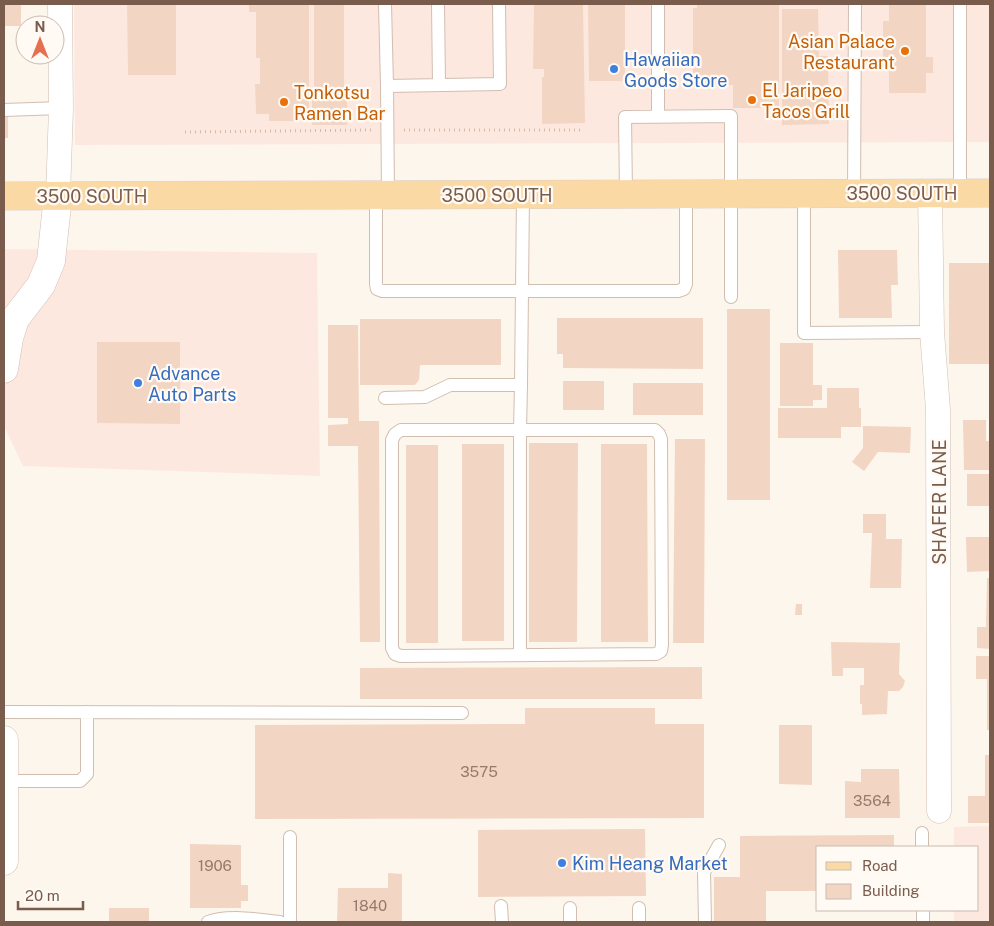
<svg xmlns="http://www.w3.org/2000/svg" width="994" height="926" font-family="'Public Sans',sans-serif">
<style>
.commercial{fill:#fde8e0}
.building{fill:#f3d5c3}
.lines{fill:none;stroke-linecap:round;stroke-linejoin:round}
.service-casing{stroke:#d1beb0;stroke-width:14}
.minor-casing{stroke:#d1beb0;stroke-width:25}
.tertiary-casing{stroke:#d1beb0;stroke-width:29}
.primary-casing{stroke:#dad1cd;stroke-width:29}
.path{stroke:#d9b8a5;stroke-width:3;stroke-dasharray:1 4;stroke-linecap:butt}
.service{stroke:#fff;stroke-width:12}
.minor{stroke:#fff;stroke-width:24}
.tertiary{stroke:#fff;stroke-width:28}
.primary{stroke:#fbd9a5;stroke-width:28}
.food-dot{fill:#e8710a;stroke:#fffaf3;stroke-width:2}
.shop-dot{fill:#3f7fe0;stroke:#fffaf3;stroke-width:2}
.labels{text-anchor:middle;dominant-baseline:central;stroke-width:4.5;stroke-linejoin:round;paint-order:stroke}
.number-label{font-size:15px;fill:#987a6a}
.food-label{font-size:18px;fill:#c56008;stroke:#fffaf3;text-anchor:start}
.shop-label{font-size:18px;fill:#366cbe;stroke:#fffaf3;text-anchor:start}
.street-label{font-size:18px;fill:#7a5c4d;stroke:#fffaf3}
</style>
<rect width="100%" height="100%" fill="#fdf6ec"/>
<path class="commercial" d="M74 4H990V142L75 145Z
M4 249 317 253 320 476 23 466 4 426Z
M990 826V922H954V910H978V847H954V827Z"/>
<path class="building" d="M4 4H21V26H4Z
M127 4H176V75H128Z
M249 4H309V114H296V121H269V114H256L255 84H260V58H256V12H249Z
M314 4H344V88H347V125H312V88H314Z
M534 4H583L585 123 542 124V77H544V69H533Z
M588 4H625V81H589Z
M697 4H779V108H733V85H693V8H697Z
M889 4H926V57H933V73H926V93H889V64H883V46H889V41H883V21H889Z
M782 9H818L819 56H828L829 124 782 125Z
M8 112V138H4V113Z
M838 250H897L898 285H891L892 318H839Z
M949 263H990V364H949Z
M727 309H770V500H727Z
M557 318H703V369L563 368V354H557Z
M360 319H501V365H420L419 380 415 385H360Z
M328 325H358L359 421H379L380 642H360L358 446H328V425L348 424V418H328Z
M97 342H180V424L97 423Z
M780 343H813V385H822V400H813V406H780Z
M563 381H604V410H563Z
M633 383H703V415H633Z
M827 388H859V408H861V427H841V438H778V408H827Z
M963 420H986V441H990V470H964Z
M863 426 911 427 910 453 878 452 864 471 852 462 863 448Z
M675 439H705L704 643H673Z
M529 443H578L577 642H529Z
M462 444H504V641H462Z
M601 444H647L648 642H601Z
M406 445H438V643H406Z
M967 474H990V506H967Z
M863 514H886V539H902L901 588H870L872 533H863Z
M966 537H990V571L967 572Z
M987 578H990V649L977 648V627H986Z
M796 604H802V615H795Z
M831 642 900 643 899 674 905 681 903 687 899 691H888L887 714 862 715V704H860V685H864V668H843V676H832Z
M976 656H990V730H987V679H976Z
M702 667V699H360V668Z
M525 708H655V724H704V818L255 819V725L525 724Z
M779 725H812V785L779 784Z
M985 755H990V823H968V796H985Z
M861 769H899L900 818H845V781L861 782Z
M645 829 646 896 478 897V830Z
M894 835V847H818V891H766V922H714V877H740V836Z
M190 844 241 845V885H248V901H241V908H190Z
M388 873 402 874V922H337L338 888H388Z
M109 908H149V922H109Z"/>
<g class="lines">
<g class="service-casing">
<path id="service" d="M385 4 387 86
M438 4 439 85
M960 4V192
M4 110 61 108
M658 117V4
M626 194 625 117 731 116V297
M804 194V333L932 332
M854 194 855 4
M376 195V284L377 289 382 291H678L684 289 686 284V194
M388 195 387 86 500 84 499 4
M385 398 425 397 450 385H521L523 195
M520 655V430H401L395 434 392 440V648L395 654 401 656 656 654 661 651 662 645 661 439 659 434 655 430H520L521 385
M4 712 462 713
M4 781H80L87 774V712
M922 833V847
M290 837V922
M501 906 502 922
M570 908V922
M923 910V922
M208 922C230 914 258 920 280 922
M639 922V908
M705 922 704 872 719 845"/>
</g>
<g class="minor-casing">
<path id="minor" d="M930 192 932 332 938 409 939 811
M58 196 61 108 60 4"/>
</g>
<g class="tertiary-casing">
<path id="tertiary" d="M4 369 9 338 15 319 41 285 51 261 58 196
M4 740V861"/>
</g>
<g class="primary-casing">
<path id="primary" d="M4 196 990 193"/>
</g>
<path class="path" d="M404 130H582
M185 132 372 130"/>
<use href="#service" class="service"/>
<use href="#minor" class="minor"/>
<use href="#tertiary" class="tertiary"/>
<use href="#primary" class="primary"/>
</g>
<g class="food-dot">
<circle cx="905" cy="51" r="5"/>
<circle cx="752" cy="100" r="5"/>
<circle cx="284" cy="102" r="5"/>
</g>
<g class="shop-dot">
<circle cx="614" cy="69" r="5"/>
<circle cx="138" cy="383" r="5"/>
<circle cx="562" cy="863" r="5"/>
</g>
<g class="labels">
<g class="number-label">
<text x="479" y="771">3575</text>
<text x="872" y="800">3564</text>
<text x="215" y="865">1906</text>
<text x="370" y="905">1840</text>
</g>
<g class="food-label">
<text x="895" y="41" text-anchor="end">Asian Palace<tspan x="895" dy="21">Restaurant</tspan></text>
<text x="762" y="90">El Jaripeo<tspan x="762" dy="21">Tacos Grill</tspan></text>
<text x="294" y="92">Tonkotsu<tspan x="294" dy="21">Ramen Bar</tspan></text>
</g>
<g class="shop-label">
<text x="624" y="59">Hawaiian<tspan x="624" dy="21">Goods Store</tspan></text>
<text x="148" y="373">Advance<tspan x="148" dy="21">Auto Parts</tspan></text>
<text x="572" y="863">Kim Heang Market</text>
</g>
<g class="street-label">
<text x="902" y="193">3500 SOUTH</text>
<text x="497" y="195">3500 SOUTH</text>
<text x="92" y="196">3500 SOUTH</text>
<text transform="translate(939 502) rotate(-90)">SHAFER LANE</text>
</g>
</g>
<rect width="994" height="926" fill="none" stroke="#7a5c4d" stroke-width="10"/>
<rect x="816" y="846" width="162" height="65" fill="#fffaf3" stroke="#cabbb1"/>
<rect x="826" y="862" width="25" height="8" fill="#fbd9a5" stroke="#cabbb1"/>
<text x="862" y="871" font-size="15" fill="#7a5c4d">Road</text>
<rect x="826" y="884" width="25" height="15" fill="#f3d5c3" stroke="#cabbb1"/>
<text x="862" y="896" font-size="15" fill="#7a5c4d">Building</text>
<g transform="translate(40 40)"><circle r="24" fill="#fffaf3" stroke="#cabbb1"/>
<path d="M0-4L9 19L0 12L-9 19Z" fill="#e76f51"/>
<text y="-8" font-size="14" font-weight="bold" text-anchor="middle" fill="#7a5c4d">N</text>
</g>
<path d="M18 901v8h65v-8" fill="none" stroke="#7a5c4d" stroke-width="2.5"/>
<text x="25" y="901" font-size="15" fill="#7a5c4d" stroke="#fffaf3" stroke-width="4" paint-order="stroke">20 m</text>
</svg>
